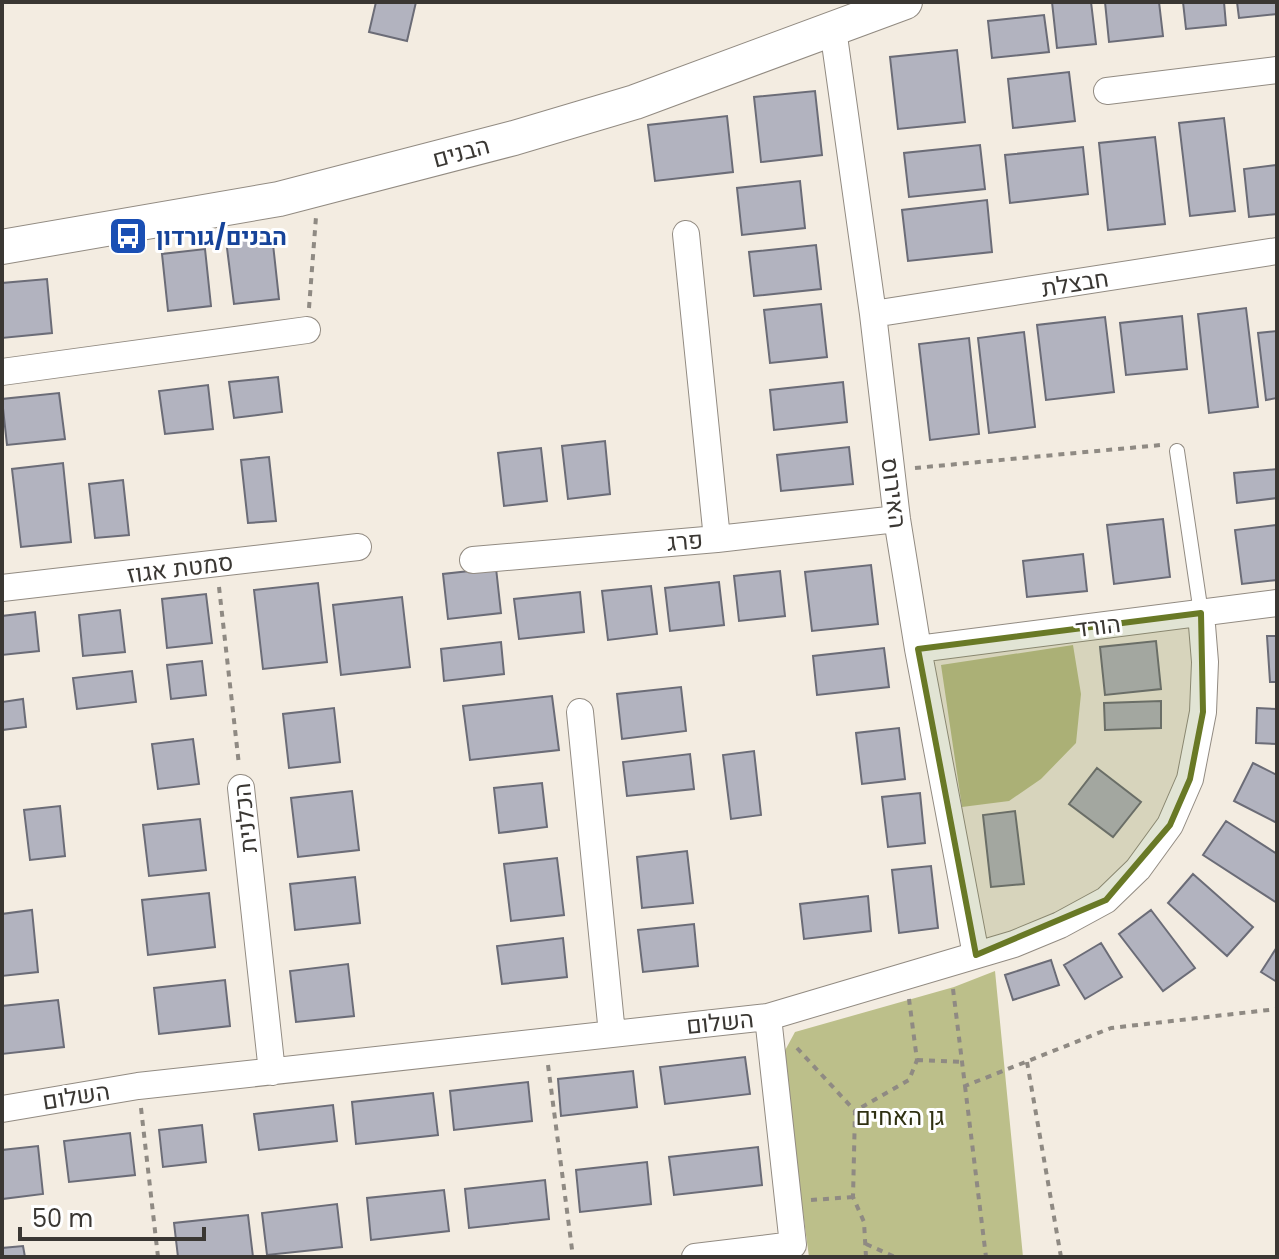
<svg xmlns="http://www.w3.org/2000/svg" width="1279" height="1259" font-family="Poppins,Heebo,sans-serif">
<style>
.green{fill:#bcbf8a}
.building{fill:#b2b3bf;stroke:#6b6c77;stroke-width:2}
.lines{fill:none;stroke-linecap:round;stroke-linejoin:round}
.service-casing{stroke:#928b82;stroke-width:16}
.minor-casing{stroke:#928b82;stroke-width:28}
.tertiary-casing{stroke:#928b82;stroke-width:36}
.path{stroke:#8f8a83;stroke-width:4;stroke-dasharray:6 6;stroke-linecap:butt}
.service{stroke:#fff;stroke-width:14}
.minor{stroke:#fff;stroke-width:26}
.tertiary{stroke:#fff;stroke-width:34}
.marked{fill:#697926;fill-opacity:0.2;stroke:#697926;stroke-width:6;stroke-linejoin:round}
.labels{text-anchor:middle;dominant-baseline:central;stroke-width:6;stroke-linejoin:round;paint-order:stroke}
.street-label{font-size:24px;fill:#3a3733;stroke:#fff}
.transit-label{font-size:24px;font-weight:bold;fill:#164399;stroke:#fff;text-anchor:start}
.park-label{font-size:24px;fill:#2f3011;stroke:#fff}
</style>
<rect width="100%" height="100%" fill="#f3ece1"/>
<path class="green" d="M1073 645 1081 694 1076 743 1041 779 1009 801 962 807 941 665Z
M995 971 1023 1257H809L782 1056 795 1032 954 987Z"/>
<path class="building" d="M376 2H416L407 41 369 32Z
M1052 2H1091L1096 44 1057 48Z
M1105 2H1159L1163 36 1109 42Z
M1183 2H1224L1226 25 1186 29Z
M1237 2H1277V14L1239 18Z
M1044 15 1049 52 992 58 988 21Z
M957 50 965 122 898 129 890 57Z
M1069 72 1075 121 1013 128 1008 79Z
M815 91 822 155 761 162 754 97Z
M727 116 733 172 655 181 648 125Z
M1224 118 1235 211 1190 216 1179 123Z
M1155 137 1165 224 1108 230 1099 143Z
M980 145 985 189 909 197 904 153Z
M1083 147 1088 194 1010 203 1005 155Z
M1277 165V214L1249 217 1244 169Z
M800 181 805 228 742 235 737 188Z
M987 200 992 252 908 261 902 210Z
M272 235 279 299 234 304 226 240Z
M816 245 821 289 754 296 749 252Z
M205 249 211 306 168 311 162 254Z
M47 279 52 333 2 338V283Z
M821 304 827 357 770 363 764 310Z
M1246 308 1258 407 1209 413 1198 314Z
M1182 316 1187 369 1126 375 1120 323Z
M1105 317 1114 392 1046 400 1037 325Z
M1277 331V398L1266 400 1258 333Z
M1024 332 1035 427 989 433 978 338Z
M969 338 979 434 930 440 919 344Z
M278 377 282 412 234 418 229 382Z
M843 382 847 422 774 430 770 390Z
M208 385 213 429 165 434 159 391Z
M59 393 65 439 7 445 2 399Z
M605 441 610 494 568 499 562 446Z
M849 447 853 484 781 491 777 455Z
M541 448 547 501 504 506 498 453Z
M269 457 276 521 248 523 241 460Z
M63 463 71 542 21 547 12 469Z
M1277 469V498L1237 503 1234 473Z
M123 480 129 535 95 538 89 484Z
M1163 519 1170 577 1114 584 1107 525Z
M1277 525V580L1242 584 1235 530Z
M1083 554 1087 591 1027 597 1023 561Z
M871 565 878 624 812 631 805 572Z
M496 568 501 613 448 619 443 574Z
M780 571 785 616 739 621 734 576Z
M719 582 724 625 670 631 665 588Z
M318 583 327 662 263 669 254 590Z
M651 586 657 634 608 640 602 591Z
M580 592 584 632 519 639 514 599Z
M206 594 212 643 167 648 162 599Z
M402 597 410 667 341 675 333 605Z
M120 610 125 652 83 656 79 615Z
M35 612 39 651 2 655V616Z
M1267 636H1277V682H1270Z
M1156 641 1161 689 1105 695 1100 647Z
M501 642 504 674 444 681 441 649Z
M884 648 889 687 817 695 813 656Z
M202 661 206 695 171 699 167 665Z
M132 671 136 702 77 709 73 678Z
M681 687 686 731 622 739 617 694Z
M552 696 559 750 470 760 463 706Z
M23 699 26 727 2 730V702Z
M1161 701V728L1105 730 1104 703Z
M334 708 340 762 289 768 283 714Z
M1257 708 1277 709V744L1256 743Z
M899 728 905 779 862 784 856 733Z
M193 739 199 784 158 789 152 744Z
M754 751 761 815 731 819 723 755Z
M690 754 694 789 627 796 623 762Z
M1253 763 1277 775V823L1234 801Z
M1097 768 1141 802 1113 837 1069 804Z
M542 783 547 827 499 833 494 788Z
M352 791 359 850 298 857 291 798Z
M920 793 925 843 888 847 882 797Z
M60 806 65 856 30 860 24 810Z
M1015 811 1024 884 991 887 983 815Z
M200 819 206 870 149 876 143 825Z
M1226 821 1277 854V903L1203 855Z
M687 851 693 903 642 908 637 857Z
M557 858 564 915 511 921 504 864Z
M931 866 938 928 899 933 892 870Z
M1193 874 1253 927 1227 956 1168 903Z
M355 877 360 923 295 930 290 884Z
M209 893 215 947 148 955 142 900Z
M868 896 871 931 804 939 800 904Z
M32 910 38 972 2 976V914Z
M1151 910 1195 968 1163 991 1119 934Z
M694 924 698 966 643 972 638 930Z
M563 938 567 977 502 984 497 946Z
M1101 943 1122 977 1085 999 1064 965Z
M1277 947V982L1261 972Z
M1051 960 1059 985 1013 1000 1005 975Z
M348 964 354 1016 296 1022 290 971Z
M225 980 230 1026 159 1034 154 988Z
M58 1000 64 1047 2 1054V1006Z
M745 1057 750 1094 665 1104 660 1067Z
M633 1071 637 1107 561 1116 558 1079Z
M528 1082 532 1121 454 1130 450 1091Z
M433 1093 438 1135 356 1144 352 1102Z
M333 1105 337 1141 259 1150 254 1114Z
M202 1125 206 1162 163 1167 159 1130Z
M130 1133 135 1175 69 1182 64 1141Z
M38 1146 43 1194 2 1199V1150Z
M758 1147 762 1185 674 1195 669 1157Z
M647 1162 651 1204 580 1212 576 1170Z
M545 1180 549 1219 469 1228 465 1189Z
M444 1190 449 1231 371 1240 367 1198Z
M337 1204 342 1247 267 1255 262 1213Z
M248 1215 253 1257H178L174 1223Z
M23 1246 25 1257H2V1248Z"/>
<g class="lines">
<g class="service-casing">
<path id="service" d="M1177 451 1201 613"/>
</g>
<g class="minor-casing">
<path id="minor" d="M833 29 873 314 897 519 918 649 976 955
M1107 91 1277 70
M686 234 717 539
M873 314 1277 251
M2 372 307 330
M473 560 717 539 897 519
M2 588 358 547
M918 649 1277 603
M580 712 612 1034
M241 788 272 1072
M2 1109 138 1086 768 1017 1014 944 1060 925 1106 900 1138 869 1170 825 1190 779 1203 712 1205 662 1201 613
M695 1257 793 1245 768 1017"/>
</g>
<g class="tertiary-casing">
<path id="tertiary" d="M2 247 279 199 514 138 635 102 905 2"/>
</g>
<path class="path" d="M309 308 316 217
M915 468 1161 445
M219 587 239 765
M953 989 965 1086 1111 1028 1277 1009
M797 1048 855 1111
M917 1060 962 1062
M1027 1062 1061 1257
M548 1065 573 1257
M965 1086 986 1257
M141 1108 158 1257
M811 1200 853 1197
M866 1244 895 1257
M866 1257 864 1222 853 1197 855 1111 909 1080 917 1060 909 999"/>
<use href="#service" class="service"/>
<use href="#minor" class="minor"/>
<use href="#tertiary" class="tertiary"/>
</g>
<path class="marked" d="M1201 613 1203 712 1190 779 1170 825 1106 900 976 955 918 649Z"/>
<defs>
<g id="bus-square" transform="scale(2)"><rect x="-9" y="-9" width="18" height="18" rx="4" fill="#1a4fb4" stroke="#fff"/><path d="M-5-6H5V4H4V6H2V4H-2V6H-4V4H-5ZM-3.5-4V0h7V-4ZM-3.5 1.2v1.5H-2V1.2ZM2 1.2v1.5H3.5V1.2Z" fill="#fff"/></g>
</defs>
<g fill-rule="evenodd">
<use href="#bus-square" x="128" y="236"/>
</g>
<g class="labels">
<g class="street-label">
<text transform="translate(461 152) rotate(-15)">הבנים</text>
<text transform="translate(1075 283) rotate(-9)">חבצלת</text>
<text transform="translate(894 493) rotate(83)">האירוס</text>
<text transform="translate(685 541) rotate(-5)">פרג</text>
<text transform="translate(180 568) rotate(-7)">סמטת אגוז</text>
<text transform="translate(1098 626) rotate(-7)">הורד</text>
<text transform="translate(245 818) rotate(-96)">הכלנית</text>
<text transform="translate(720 1022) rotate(-6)">השלום</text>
<text transform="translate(76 1096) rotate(-9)">השלום</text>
</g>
<g class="transit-label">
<text x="156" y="236">הבנים/גורדון</text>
</g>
<g class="park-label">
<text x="900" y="1116">גן האחים</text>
</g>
</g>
<rect width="1279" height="1259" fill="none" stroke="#3a3733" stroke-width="8"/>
<path d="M20 1227v12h184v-12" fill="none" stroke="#3a3733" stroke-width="4"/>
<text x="32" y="1227" font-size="24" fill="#3a3733" stroke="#ffffff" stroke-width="6" paint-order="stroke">50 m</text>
</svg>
